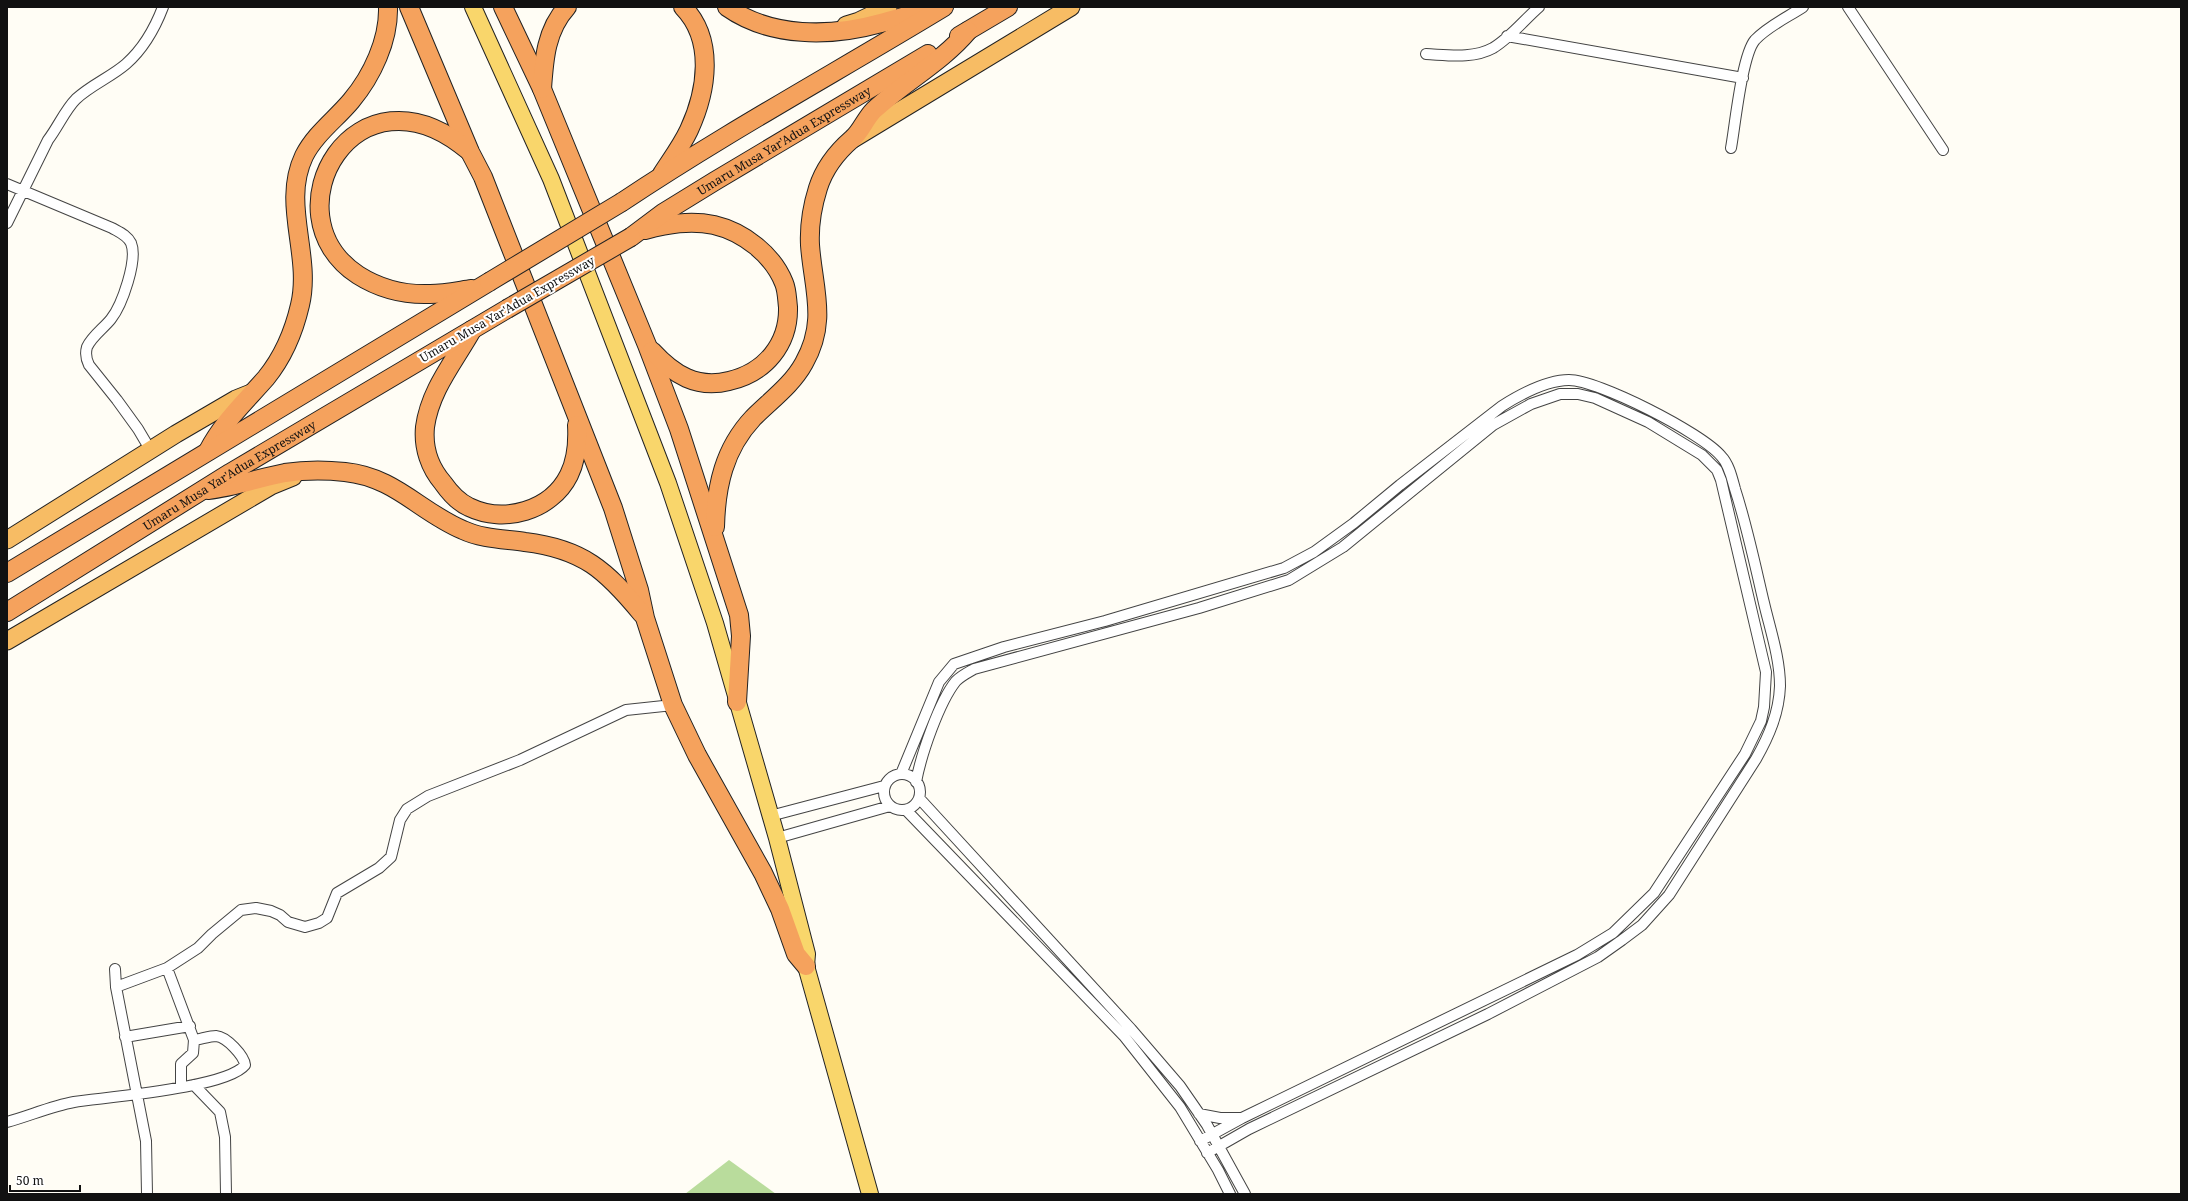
<svg xmlns="http://www.w3.org/2000/svg" width="2188" height="1201" font-family="'Noto Serif',serif">
<style>
.forest{fill:#b9dc9c}
.lines{fill:none;stroke-linecap:round;stroke-linejoin:round}
.minor-casing{stroke:#444;stroke-width:12}
.primary-casing{stroke:#222;stroke-width:18}
.trunk-casing{stroke:#222;stroke-width:19}
.motorway-casing{stroke:#222;stroke-width:20}
.minor{stroke:#fff;stroke-width:10}
.primary{stroke:#f9d66b;stroke-width:16}
.trunk{stroke:#f7bc64;stroke-width:17}
.motorway{stroke:#f5a25d;stroke-width:18}
.motorway-bridge-casing{stroke:#222;stroke-width:20;stroke-linecap:butt}
.motorway-bridge{stroke:#f5a25d;stroke-width:18}
.labels{text-anchor:middle;dominant-baseline:central;stroke-width:4;stroke-linejoin:round;paint-order:stroke}
.street-label{font-size:12px;fill:#111;stroke:#fff}
</style>
<rect width="100%" height="100%" fill="#fffdf5"/>
<path class="forest" d="M729 1160 776 1194H685Z"/>
<g class="lines">
<g class="minor-casing">
<path id="minor" d="M1848 7 1943 150
M1507 36 1743 78
M1426 54C1448 55 1473 59 1493 48 1510 38 1524 20 1539 7
M1731 148C1735 126 1742 55 1755 40 1768 26 1788 17 1803 7
M7 184 112 228C119 232 127 235 131 243 138 260 122 305 111 319 104 328 92 336 87 347 85 354 86 359 89 365L117 400 138 429 151 451
M7 223 48 140C58 127 65 110 76 99 91 85 111 77 126 64 143 49 155 28 163 7
M884 792a18 18 0 1 1 36 0a18 18 0 1 1-36 0Z
M901 774 939 682 954 664 1004 647 1105 621 1284 568 1314 552 1354 523 1400 485 1502 406C1521 394 1546 380 1569 380 1598 380 1702 433 1721 456 1729 464 1732 478 1735 489 1747 526 1755 565 1764 603 1770 629 1780 658 1780 686 1779 713 1769 736 1756 759L1669 895 1642 925 1622 940 1598 957 1488 1014 1249 1129 1207 1153
M916 782C921 755 939 702 956 681 961 676 967 673 974 669L1199 608 1289 580 1343 547 1493 425 1531 404 1560 394H1578L1595 398 1648 422 1702 455 1717 470 1721 480 1766 672 1764 707 1761 721 1745 754 1654 893 1613 933 1577 955 1242 1118 1200 1141
M919 798 1131 1029 1180 1086 1207 1125 1245 1194
M906 810 1124 1036 1180 1107 1218 1170 1230 1194
M770 816 884 786
M777 838 890 806
M167 968 194 1040 193 1053 181 1064V1087
M115 969 116 987 146 1141 147 1194
M116 987 167 968 198 948 212 934 241 910 256 908 271 911 280 915 288 922 305 927 319 923 327 918 337 893 379 868 391 857 400 820 407 809 428 796 520 760 626 710 673 705
M125 1037 190 1026
M194 1085 220 1112 225 1137 226 1194
M1199 1114 1220 1118H1240
M7 1122C29 1116 52 1106 74 1102 107 1097 227 1088 245 1065 244 1056 227 1037 216 1036 210 1036 201 1039 194 1040"/>
</g>
<g class="primary-casing">
<path id="primary" d="M473 7 551 179 668 483 715 623 777 838 807 954 806 966 870 1194"/>
</g>
<g class="trunk-casing">
<path id="trunk" d="M846 25 859 21 888 7
M853 139 1071 7
M7 540 176 434 236 399 251 393
M7 641 271 486 293 477"/>
</g>
<g class="motorway-casing">
<g id="motorway">
<path d="M409 7 470 152 483 177 613 508 639 590 645 618 673 705 697 755 763 873 780 909 796 954 806 966"/>
<path d="M503 7 542 89 647 345 679 429 739 615 741 636 737 702"/>
<path d="M727 7C771 38 831 37 881 23 897 19 912 14 928 10"/>
<path d="M959 36 1008 7"/>
<path d="M542 89C544 59 546 30 567 7"/>
<path d="M469 151C356 55 265 214 358 275 380 289 404 295 430 294 444 294 458 291 472 289"/>
<path d="M662 174C671 160 682 145 689 130 707 91 715 40 683 7"/>
<path d="M622 202C727 132 837 72 944 7"/>
<path d="M645 230C668 224 690 220 714 225 744 232 773 255 784 283 787 290 787 299 788 307 789 344 765 373 729 381 697 389 674 375 652 351"/>
<path id="s1" d="M631 237 663 213 715 181 928 54"/>
<path d="M472 330C454 362 430 390 425 427 423 448 430 468 443 483 450 493 458 502 469 507 504 524 551 511 569 475 577 459 578 443 577 425"/>
<path d="M208 451C223 422 245 402 266 378 283 357 294 331 300 305 312 255 281 204 304 156 315 134 336 119 351 101 372 76 389 40 388 7"/>
<path d="M208 490C234 487 259 478 285 473 304 470 326 470 345 472 395 477 420 512 463 530 482 539 505 539 525 542 583 549 606 570 642 614"/>
<path d="M715 527C716 486 724 449 753 418 771 400 792 385 804 363 828 321 813 288 810 245 809 225 812 207 818 188 824 169 837 152 852 139 861 132 865 119 874 110 904 82 942 62 968 31"/>
<path d="M7 573 489 282"/>
<path id="s2" d="M7 612 230 473 507 309"/>
</g>
</g>
<use href="#minor" class="minor"/>
<use href="#primary" class="primary"/>
<use href="#trunk" class="trunk"/>
<use href="#motorway" class="motorway"/>
<g class="motorway-bridge-casing">
<path id="motorway-bridge" d="M489 282 622 202
M507 309 631 237"/>
</g>
<use href="#motorway-bridge" class="motorway-bridge"/>
</g>
<g class="labels">
<g class="street-label">
<text stroke="none"><textPath href="#s1" startOffset="181">Umaru Musa Yar'Adua Expressway</textPath></text>
<text transform="translate(507 309) rotate(-30)">Umaru Musa Yar'Adua Expressway</text>
<text stroke="none"><textPath href="#s2" startOffset="261">Umaru Musa Yar'Adua Expressway</textPath></text>
</g>
</g>
<rect width="2188" height="1201" fill="none" stroke="#111111" stroke-width="16"/>
<path d="M10 1185v6h70v-6" fill="none" stroke="#111111" stroke-width="2"/>
<text x="16" y="1185" font-size="12" fill="#111111" stroke="#ffffff" stroke-width="3" paint-order="stroke">50 m</text>
</svg>
